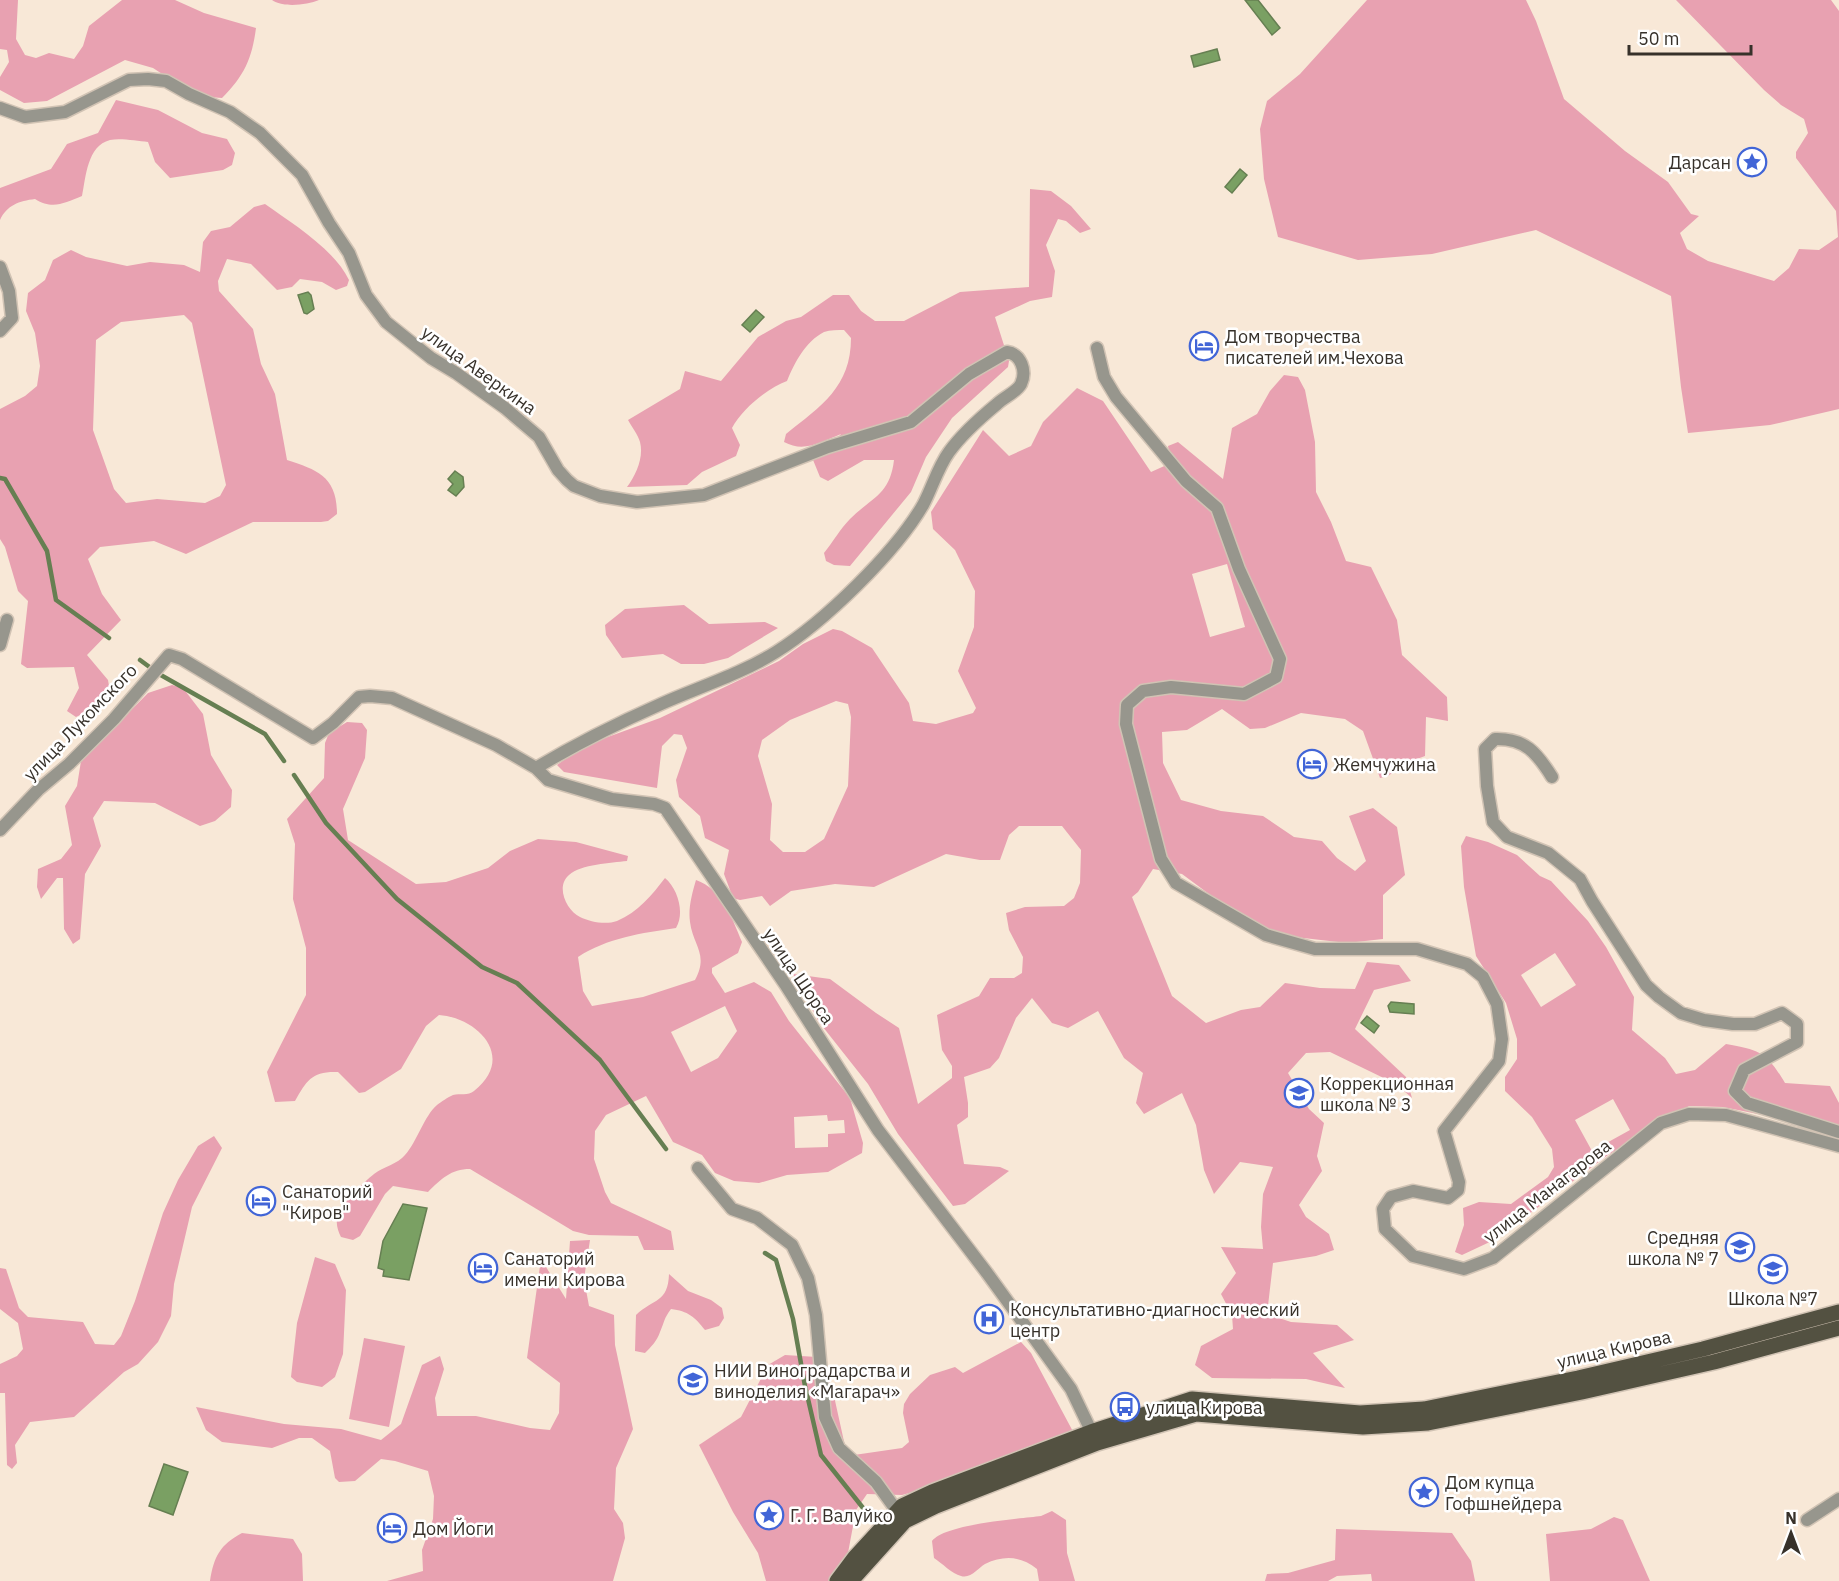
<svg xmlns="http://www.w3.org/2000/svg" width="1839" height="1581" font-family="'IBM Plex Sans',sans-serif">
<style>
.green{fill:#e8a1b1;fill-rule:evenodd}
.water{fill:#7aa063;stroke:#667f52;stroke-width:1.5}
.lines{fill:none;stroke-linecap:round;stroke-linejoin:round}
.stream{stroke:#667f52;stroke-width:4.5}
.minor-casing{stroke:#d1c3b4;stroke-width:15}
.primary-casing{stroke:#d1c3b4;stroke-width:18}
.minor{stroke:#97968d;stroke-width:12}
.primary{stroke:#535141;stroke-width:15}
.labels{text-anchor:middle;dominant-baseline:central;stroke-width:5;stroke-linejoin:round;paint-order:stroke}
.poi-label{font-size:18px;fill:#37312a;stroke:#fff;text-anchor:start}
.street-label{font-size:18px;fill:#37312a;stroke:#fff}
</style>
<rect width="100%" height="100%" fill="#f8e8d7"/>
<path class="green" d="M0 0H18L16 39 25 55 36 58 49 53 74 59 83 46 89 26 122 0H175L204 13 256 28C252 59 244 76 222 98L196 96 153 68 125 60 47 101 24 103 0 90V77L9 62 7 50 0 49Z
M272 0H319C307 5 283 8 272 0Z
M1367 0H1526L1536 21 1564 99 1625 151 1668 182 1691 214 1699 216 1680 233 1687 249 1708 261 1774 281 1789 268 1799 249 1819 250 1838 237 1836 211 1796 158V152L1808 133 1804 119 1781 105 1764 90 1676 0H1831L1839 11V409L1770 425 1688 433 1681 387 1671 296 1536 230 1432 254 1358 260 1278 237 1264 179 1260 129 1267 101 1300 74Z
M116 100 158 110 202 133 227 139 235 153 232 165 223 170 170 178 155 162 148 142C137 141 121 138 110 140 87 146 86 177 82 196 64 203 53 210 35 199 19 201 7 205 0 220V188L51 169 67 144 98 133Z
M1030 189 1051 191 1071 206 1091 229 1080 233 1066 221 1058 219 1046 245 1055 271 1052 297 1030 301 995 317 1009 361 1008 367 952 418 926 457 911 492 850 566 834 565 826 561 824 553C833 542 840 529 850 519 872 497 890 495 894 460H864L828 481 820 477 811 455 834 442 841 434C821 442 804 453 784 442L786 434C821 406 851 387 851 338L844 330C838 330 830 330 824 332 805 342 795 362 787 381 768 388 742 409 732 428L740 445 736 456 702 472 687 485 627 487C636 475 644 457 640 442 638 435 632 427 628 420L680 389 685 371 721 381 758 337 786 321 801 317 833 295H849L861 311 875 321H904L960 292 1029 287Z
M265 204C293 224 334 249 349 280L347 286 336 290 322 282 300 279 292 287 277 290 251 264 227 259 218 281 219 291 253 329 261 364 275 394 287 460C318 470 337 477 337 514L328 521 321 522H253L186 554 154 541 100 547 88 559 102 594 121 620 87 655 108 680 110 692 93 709 76 717 67 711 79 688 74 667 27 668 21 664 28 601 18 591 5 547 0 539V409L25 396 37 386 40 366 35 333 26 311 28 293 45 280 53 260 71 250 86 257 127 266 150 262 184 265 200 272 203 242 211 231 230 227 254 207ZM184 315 192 323 226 485 220 496 205 503 157 499 126 503 114 489 93 430 96 340 121 322Z
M1284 375 1298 377 1305 390 1315 442 1316 492 1331 522 1346 561 1371 567 1397 620 1402 655 1447 697 1448 721 1426 717 1425 756 1406 763 1388 776 1380 778 1363 731 1345 719 1301 713 1265 728 1250 729 1222 709 1187 730 1162 732 1163 763 1181 800 1221 811 1263 816 1294 837 1322 841 1337 858 1355 871 1366 861 1349 816 1373 808 1397 827 1405 875 1383 895V939L1347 943 1286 936 1240 917 1182 874 1153 869 1138 892 1132 897 1172 996 1206 1023 1241 1010 1260 1007 1285 983 1320 988 1355 989 1367 962 1399 965 1411 981 1374 990 1355 1029 1406 1077 1412 1098 1396 1084 1330 1052 1306 1053 1288 1073 1309 1109 1324 1123 1317 1156 1322 1171 1299 1205 1306 1217 1329 1234 1334 1250 1316 1256 1273 1263 1267 1314 1291 1322 1337 1325 1354 1340 1313 1353 1345 1388 1306 1379 1212 1378 1195 1365 1201 1346 1233 1329 1232 1315 1221 1294 1236 1273 1221 1247 1263 1249 1261 1227 1263 1194 1273 1167 1240 1162 1214 1194 1204 1170 1196 1125 1182 1093 1144 1114 1136 1103 1143 1073 1124 1058 1098 1011 1068 1028 1052 1023 1032 998 1016 1018 999 1058 990 1068 964 1077 968 1103V1117L957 1125 964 1164 1000 1167 1009 1171 965 1204 953 1206 898 1134 868 1084 819 1022 793 974 830 979 876 1013 899 1028 918 1104 952 1078V1066L942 1050 937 1015 979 996 990 978H1014L1022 973 1023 957 1009 930 1006 913 1025 907 1064 906 1074 898 1080 883 1081 850 1062 826H1019L1009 835 1000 860H980L946 854 874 887 835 884 791 891 770 906 762 896 740 900 733 898 724 874 729 850 705 838 700 816 679 797 676 780 687 748 682 735 674 734 662 746 657 788 564 772 557 765 583 746 660 718 779 661 803 644 833 629 842 631 872 648 909 703 913 721 936 724 973 713 976 708 958 671 974 627 975 591 955 550 933 529 931 512 983 430 1009 456 1031 446 1043 422 1077 388 1103 401 1151 472 1171 463 1168 446 1178 442 1223 479 1232 428 1257 414 1270 391ZM1227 564 1245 627 1210 637 1192 574ZM836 701 848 704 851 717 848 786 824 839 805 852H783L770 840 772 804 758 756 762 740 790 720Z
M684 605 709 624 765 622 778 628 728 658 704 664H681L663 654 622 658 606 635 605 625 625 609Z
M172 685 183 688 203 714 211 755 232 790 231 807 215 821 200 826 155 803 104 801 93 818 101 846 85 874 80 939 73 944 64 929 63 878H57L41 899 37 887 38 869 61 859 72 845 65 806 77 786 81 761 148 693Z
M347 722 362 723 367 730 365 758 343 809 348 840 416 884 446 882 488 868 510 851 538 839 576 842 628 856 627 861C611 863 581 864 569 875 555 887 567 911 580 917 590 922 606 925 617 921 638 912 652 895 665 878 678 889 685 913 676 928 642 933 607 938 578 957L583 991 592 1006 643 997 695 980C709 954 693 946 690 922 688 908 692 894 696 880 722 889 732 918 742 942L738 953 712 968V973L725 993 754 982 771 992 789 1021 850 1098 863 1143 862 1153 828 1172 787 1175 759 1183 734 1181 715 1173 702 1155 673 1142 646 1096 606 1115 595 1131 594 1159 605 1192 611 1203 671 1231 674 1250H644L638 1236 589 1235 573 1231 470 1169C451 1169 441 1179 428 1192L393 1186 385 1194 360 1236 353 1240 341 1237C338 1231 335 1223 338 1215 341 1204 364 1182 374 1174 383 1167 398 1164 405 1155 417 1142 424 1116 437 1105 441 1102 448 1097 453 1095 460 1093 468 1096 474 1091 516 1058 479 1018 439 1015L426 1026 401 1069 365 1092 359 1093 338 1072C312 1071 307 1080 295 1101L275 1102 267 1072 306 995V948L293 899 295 844 287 819 324 778 325 743 329 733ZM725 1006 737 1031 718 1058 691 1072 671 1032ZM827 1115 828 1121 844 1120 845 1133 828 1134V1147L795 1148 794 1117Z
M1466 836 1488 842 1517 855 1540 876 1551 881 1588 921 1606 947 1634 997 1632 1030 1665 1058 1676 1074 1695 1070 1726 1044C1761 1050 1767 1053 1785 1083L1830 1086 1839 1103V1136L1828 1137 1792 1121 1723 1107 1689 1106 1608 1155 1494 1240 1462 1255 1455 1252 1464 1225 1463 1208 1479 1202 1511 1204 1548 1177 1554 1167 1552 1149 1532 1117 1505 1091V1077L1517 1059V1039L1506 1003 1476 956 1464 887 1461 846ZM1555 953 1576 985 1541 1007 1521 975ZM1613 1099 1630 1130 1592 1151 1575 1120Z
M214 1136 222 1148 192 1207 174 1284 171 1316 158 1342 138 1364 124 1372 74 1417 30 1422 15 1445 17 1463 12 1469 7 1465 5 1393H0V1364L17 1356 23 1349 18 1323 0 1309V1268L6 1269 19 1308 28 1317 83 1322 95 1344 114 1345 121 1336 135 1301 163 1213 178 1180 198 1146Z
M590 1240 584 1279 589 1306 614 1315 615 1345 633 1429 616 1468 614 1509 623 1523 625 1538 613 1581H387L423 1571 422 1550 433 1519 434 1496 428 1471 395 1461 381 1459 355 1481 339 1482 335 1478 330 1451 312 1438H299L272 1448 222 1442 206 1430 196 1407 284 1424 341 1429 381 1440 401 1424 422 1365 440 1356 444 1369 435 1398 437 1416H476L530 1428 550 1430 559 1413 560 1383 527 1358 540 1266 546 1267 566 1299 570 1241Z
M315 1257 335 1264 346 1290 343 1354 335 1377 322 1387 297 1382 291 1377 297 1323Z
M669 1274 688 1291 711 1300 722 1308 724 1318 719 1326 705 1330C695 1317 688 1311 671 1309 664 1318 664 1323 660 1332 657 1341 651 1347 645 1353L635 1351 636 1315C654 1298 668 1303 669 1274Z
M364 1338 405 1346 389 1427 349 1419Z
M1021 1342 1031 1353 1077 1439 971 1476 902 1495 867 1494 856 1510 848 1553 828 1581H766L758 1553 733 1512 699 1445 741 1417 768 1365 785 1355 817 1357 832 1387 845 1446 854 1455 902 1448 909 1442 903 1413 904 1404 910 1394 930 1375 955 1367 963 1373Z
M1052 1511 1066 1520 1067 1553 1075 1581H1039L1037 1569C1021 1556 1004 1555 985 1564 978 1568 971 1579 961 1576 952 1574 942 1563 934 1558L932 1541C945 1524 1018 1519 1041 1516Z
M1614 1517 1623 1520 1650 1581H1550L1546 1534 1591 1529Z
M1336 1529 1452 1533 1471 1561 1475 1581H1372L1371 1574 1337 1576 1328 1581H1265L1267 1574 1288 1573 1335 1560Z
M242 1533 293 1539 302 1554 303 1581H210C214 1556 220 1545 242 1533Z"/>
<path class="water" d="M1245 0H1258L1280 28 1272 35Z
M1217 49 1220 60 1194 67 1191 56Z
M1240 169 1247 175 1232 193 1225 187Z
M308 292 311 295 314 309 307 314 304 313 298 295Z
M756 310 764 317 750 332 742 325Z
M455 471 463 477 464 487 456 496 448 490 453 484 448 479Z
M1391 1002 1414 1004V1014L1390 1012 1388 1006Z
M1367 1016 1379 1026 1374 1033 1361 1023Z
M403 1204 427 1208 409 1280 383 1276 384 1270 378 1268 383 1241Z
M164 1464 188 1472 173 1515 149 1506Z"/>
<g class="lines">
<path class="stream" d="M0 478 5 479 47 551 56 600 109 638
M140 660 159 674 265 734 284 761
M294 775 326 823 397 899 482 967 517 983 600 1060 666 1149
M765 1253 776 1260 793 1319 805 1386 821 1455 875 1523"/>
<g class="minor-casing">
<path id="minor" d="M0 108 25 117 65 112 129 80 148 79 166 81 189 94 230 112 260 133 302 175 329 223 349 253 366 295 386 322 431 358 456 373 505 408 539 437 558 470 567 480 574 486 600 496 637 502 704 495 828 447 911 422 969 374 1007 352C1021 354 1027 371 1021 384 1017 392 1004 397 997 404 980 418 962 434 949 452 938 467 932 488 923 505 895 553 824 622 776 652 741 674 699 687 661 704 618 723 576 744 536 768
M0 267 9 291 12 318 0 331
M1097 348 1104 377 1116 397 1186 481 1217 508 1239 569 1280 659 1276 677 1244 694 1171 687 1143 691 1127 705 1126 724 1161 859 1176 883 1266 935 1315 949H1417L1467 964 1483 977 1497 1004 1502 1039 1499 1061 1444 1131 1459 1182 1458 1190 1448 1198 1413 1191 1391 1197 1383 1209 1385 1229 1413 1256 1464 1269 1493 1258 1661 1123 1689 1114 1726 1115 1839 1146
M0 645 7 620
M1552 777C1537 753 1525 738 1495 739L1485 749 1487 786 1493 822 1507 837 1548 853 1580 879 1592 901 1646 985 1659 997 1681 1013 1704 1020 1733 1024H1755L1782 1013 1797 1024V1042L1744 1070 1735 1091 1747 1103 1839 1132
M0 830 38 790 69 764 114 719 169 655 182 659 313 738 333 723 359 697 370 696 392 698 496 745 536 768 548 780 612 799 654 804 665 808 785 984 878 1130 987 1273 1071 1389 1095 1439
M698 1168 732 1209 757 1218 792 1245 808 1278 816 1315 825 1417 839 1448 876 1482 902 1518
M1807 1520 1839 1499"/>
</g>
<g class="primary-casing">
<path id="primary" d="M837 1581 855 1557 902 1506 932 1492 1091 1432 1192 1399 1360 1413 1424 1409 1578 1378 1703 1349 1839 1312
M851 1581 905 1521 936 1506 1097 1443 1196 1414 1363 1427 1428 1423 1582 1392 1714 1362 1839 1328"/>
</g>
<use href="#minor" class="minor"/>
<use href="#primary" class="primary"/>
</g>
<defs>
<g id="sight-ring" transform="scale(1.5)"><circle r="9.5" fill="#fff" stroke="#4165d7" stroke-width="1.5"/><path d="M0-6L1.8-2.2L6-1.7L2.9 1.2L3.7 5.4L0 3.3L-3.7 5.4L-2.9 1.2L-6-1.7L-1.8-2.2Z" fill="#4165d7"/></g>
<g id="hotel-ring" transform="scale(1.5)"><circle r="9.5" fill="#fff" stroke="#4165d7" stroke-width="1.5"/><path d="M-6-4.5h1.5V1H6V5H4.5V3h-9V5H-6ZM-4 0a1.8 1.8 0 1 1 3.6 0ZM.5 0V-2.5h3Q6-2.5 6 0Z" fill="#4165d7"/></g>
<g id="school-ring" transform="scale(1.5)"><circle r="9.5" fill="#fff" stroke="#4165d7" stroke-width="1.5"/><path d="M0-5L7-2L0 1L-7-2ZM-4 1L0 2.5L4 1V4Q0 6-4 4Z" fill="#4165d7"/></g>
<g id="hospital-ring" transform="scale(1.5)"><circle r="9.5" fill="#fff" stroke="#4165d7" stroke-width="1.5"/><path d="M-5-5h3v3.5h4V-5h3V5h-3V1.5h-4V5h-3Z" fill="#4165d7"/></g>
<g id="university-ring" transform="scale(1.5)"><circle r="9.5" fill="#fff" stroke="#4165d7" stroke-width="1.5"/><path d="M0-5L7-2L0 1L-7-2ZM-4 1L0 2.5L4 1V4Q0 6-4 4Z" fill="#4165d7"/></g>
<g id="bus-ring" transform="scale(1.5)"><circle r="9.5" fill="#fff" stroke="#4165d7" stroke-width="1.5"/><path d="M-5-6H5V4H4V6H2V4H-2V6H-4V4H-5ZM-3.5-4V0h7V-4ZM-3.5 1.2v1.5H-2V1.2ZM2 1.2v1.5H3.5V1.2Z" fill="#4165d7"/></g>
</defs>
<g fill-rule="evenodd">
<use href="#sight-ring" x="1752" y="162"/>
<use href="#hotel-ring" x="1204" y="346"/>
<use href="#hotel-ring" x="1312" y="764"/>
<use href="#school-ring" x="1299" y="1093"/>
<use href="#hotel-ring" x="261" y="1201"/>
<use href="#school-ring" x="1740" y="1247"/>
<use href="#hotel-ring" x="483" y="1268"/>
<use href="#school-ring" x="1773" y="1269"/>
<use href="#hospital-ring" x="989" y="1319"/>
<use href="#university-ring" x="693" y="1380"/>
<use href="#bus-ring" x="1125" y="1407"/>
<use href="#sight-ring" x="1424" y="1492"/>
<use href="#sight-ring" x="769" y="1515"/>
<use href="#hotel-ring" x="392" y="1528"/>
</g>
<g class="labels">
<g class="poi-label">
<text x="1731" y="162" text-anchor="end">Дарсан</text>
<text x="1225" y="336">Дом творчества<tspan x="1225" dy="21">писателей им.Чехова</tspan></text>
<text x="1333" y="764">Жемчужина</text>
<text x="1320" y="1083">Коррекционная<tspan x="1320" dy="21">школа № 3</tspan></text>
<text x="282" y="1191">Санаторий<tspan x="282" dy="21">"Киров"</tspan></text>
<text x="1719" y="1237" text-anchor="end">Средняя<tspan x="1719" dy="21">школа № 7</tspan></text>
<text x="504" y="1258">Санаторий<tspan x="504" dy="21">имени Кирова</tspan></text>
<text x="1773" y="1298" text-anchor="middle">Школа №7</text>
<text x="1010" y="1309">Консультативно-диагностический<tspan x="1010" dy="21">центр</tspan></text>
<text x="714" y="1370">НИИ Виноградарства и<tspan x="714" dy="21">виноделия «Магарач»</tspan></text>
<text x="1146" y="1407">улица Кирова</text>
<text x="1445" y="1482">Дом купца<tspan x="1445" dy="21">Гофшнейдера</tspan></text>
<text x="790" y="1515">Г. Г. Валуйко</text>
<text x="413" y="1528">Дом Йоги</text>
</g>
<g class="street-label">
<text transform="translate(479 370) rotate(36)">улица Аверкина</text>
<text transform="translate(80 722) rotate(-46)">улица Лукомского</text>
<text transform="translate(799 976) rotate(56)">улица Щорса</text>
<text transform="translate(1547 1191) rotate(-38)">улица Манагарова</text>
<text transform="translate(1614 1349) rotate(-13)">улица Кирова</text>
</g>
</g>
<g transform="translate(1791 1533)" stroke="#ffffff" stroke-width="4.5" paint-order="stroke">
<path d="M0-4.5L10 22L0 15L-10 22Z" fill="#37312a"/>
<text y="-9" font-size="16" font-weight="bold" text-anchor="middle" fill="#37312a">N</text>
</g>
<path d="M1629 45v9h122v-9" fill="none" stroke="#37312a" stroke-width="3"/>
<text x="1638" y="45" font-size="18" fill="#37312a" stroke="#ffffff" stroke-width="4.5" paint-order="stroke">50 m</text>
</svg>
